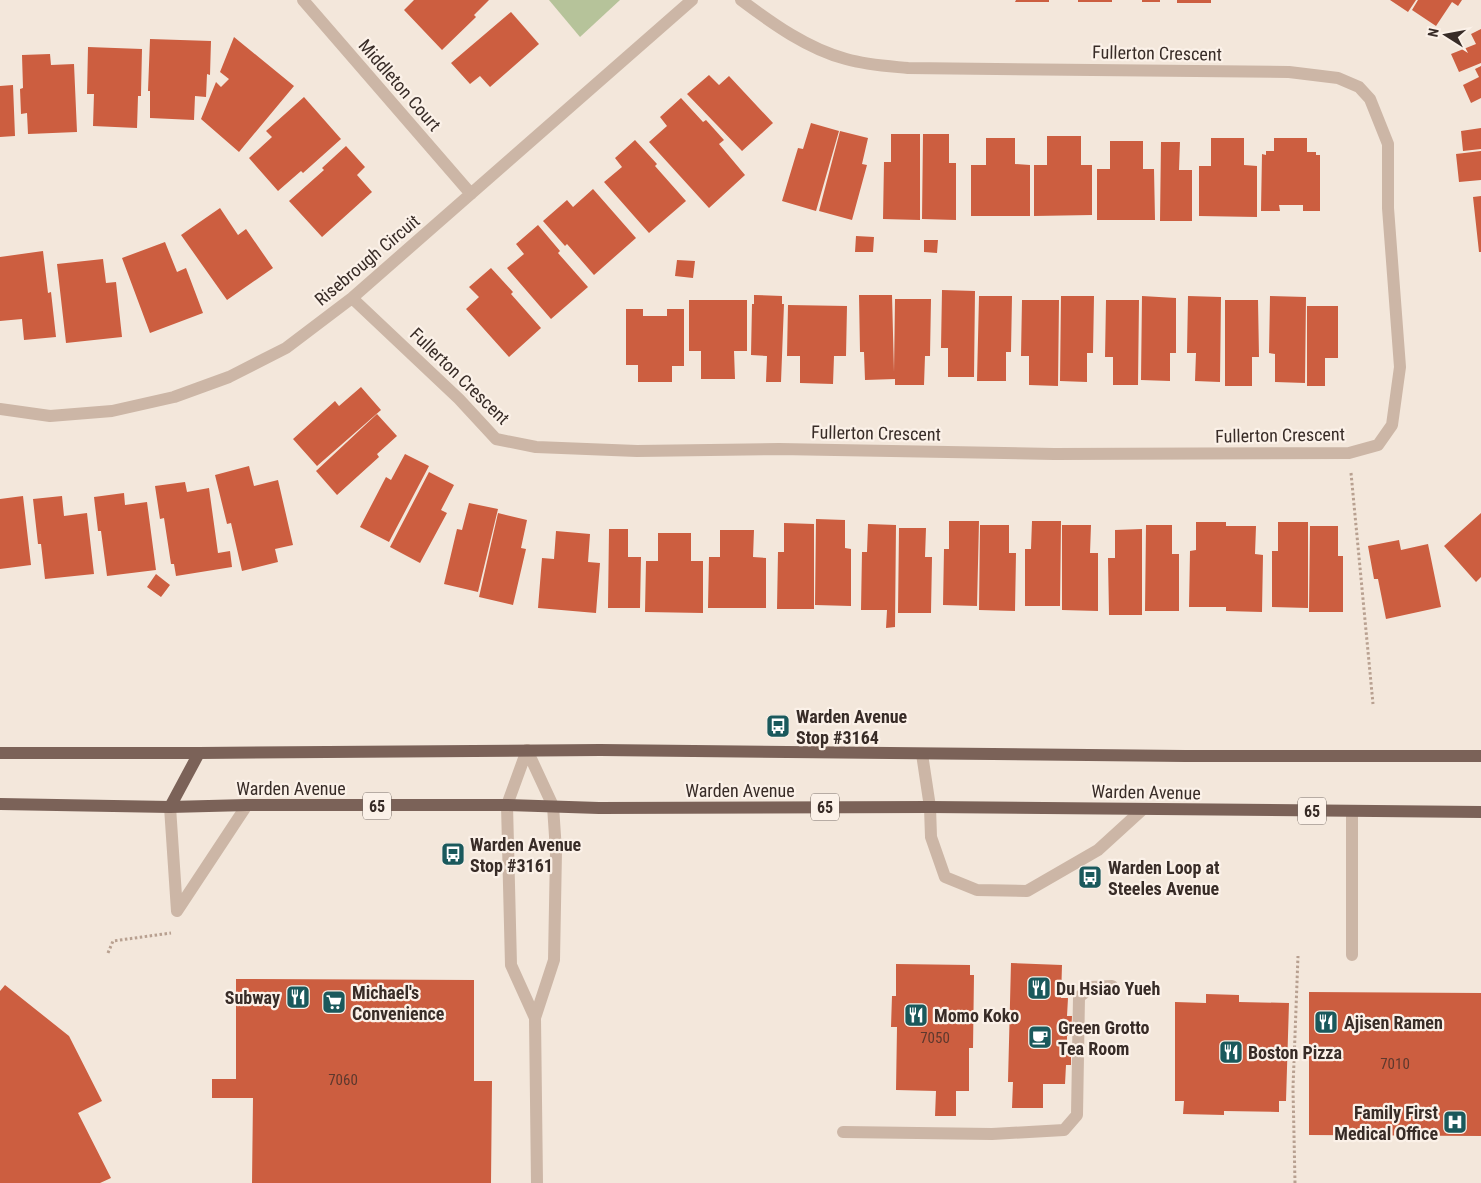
<svg xmlns="http://www.w3.org/2000/svg" width="1481" height="1183" font-family="'Roboto Condensed',sans-serif">
<style>
.green{fill:#b6c39a}
.building{fill:#cc5e40}
.lines{fill:none;stroke-linecap:round;stroke-linejoin:round}
.path{stroke:#b8a090;stroke-width:3;stroke-dasharray:2.5 2.5;stroke-linecap:butt}
.minor{stroke:#ccb6a6;stroke-width:12}
.major{stroke:#7b6258;stroke-width:12}
.labels{text-anchor:middle;dominant-baseline:central;stroke-width:4.5;stroke-linejoin:round;paint-order:stroke}
.number-label{font-size:15px;fill:#5d382d}
.shield{fill:#fbf1e8;stroke:#726761;stroke-width:1}
.shield-label{font-size:16px;font-weight:bold;fill:#382c27}
.street-label{font-size:18px;fill:#382c27;stroke:#fbf1e8}
.poi-label{font-size:18px;font-weight:bold;fill:#382c27;stroke:#fbf1e8;text-anchor:start}
</style>
<rect width="100%" height="100%" fill="#f3e7db"/>
<path class="green" d="M549 0H620L580 37Z"/>
<path class="building" d="M414 0H489L474 15 476 17 442 50 404 10Z
M1016 0H1049V2H1015Z
M1078 0H1112V2H1078Z
M1142 0H1160V2H1142Z
M1177 0H1211V3H1177Z
M1390 0H1416L1408 12Z
M1418 0H1462L1458 6 1452 2 1436 26 1412 10Z
M511 12 539 44 490 87 480 76 470 84 451 63Z
M1481 29V63L1459 72 1451 54 1476 44 1471 34Z
M234 37 294 86 239 152 201 119 216 82 221 87 229 79 220 72Z
M150 39 211 41 210 75 207 74 206 97 195 96 194 120 150 118V91H148Z
M88 47 142 49 141 94V96H138L137 128 93 126 94 94H87Z
M50 54 51 65 74 64 77 132 28 134 27 113 21 114 20 89 23 88 22 55Z
M1481 66V98L1471 103 1463 85 1479 77 1475 69Z
M709 75 719 85 729 76 773 123 742 151 687 94Z
M13 85 15 136 0 137V86Z
M304 97 341 139 303 173 301 171 278 191 249 158 272 137 266 131Z
M681 98 703 122 706 120 724 140 719 144 745 175 709 208 649 142 667 126 660 117Z
M811 123 839 131 816 211 782 201 798 148 803 149Z
M1481 128V149L1463 151 1461 131Z
M840 131 868 138 862 164 867 165 852 220 819 211Z
M891 134H920V220L883 219 884 162H891Z
M923 134H949V163H956V220L922 219Z
M1047 136H1081V165H1092V215L1034 216V165H1047Z
M986 138H1015V164L1030 165V216H971V165H986Z
M1211 138H1244V165L1257 166V217L1199 216V166H1211Z
M1274 138H1307V152H1316V155H1320V211H1303V205H1279L1280 211H1261L1262 154 1266 155V151H1274Z
M635 140 657 164 655 166 686 201 649 233 604 182 622 167 615 158Z
M1110 141H1143V169H1154L1155 220H1097V169H1110Z
M1161 142H1180L1179 170H1192V221H1160Z
M346 146 365 167 357 175 372 192 322 237 289 201 324 170 322 168Z
M1481 151V180L1459 182 1456 154Z
M593 189 636 238 594 275 567 244 565 246 543 221 567 200 573 207Z
M1481 196V252H1479L1473 197Z
M220 208 238 235 246 229 273 268 227 300 181 235Z
M538 225 560 251 558 253 588 287 551 319 507 268 524 254 516 244Z
M856 236 874 237 873 252H855Z
M924 240H938L937 253 924 252Z
M165 242 177 272 186 268 203 313 150 333 122 258Z
M43 251 48 293 51 292 56 337 24 340 22 319 0 321V257Z
M103 259 106 283 116 282 122 337 66 343 57 264Z
M677 260 695 261 693 278 675 276Z
M491 268 513 292 511 294 541 328 509 357 466 309 479 297 469 287Z
M942 290 975 291 974 377H948V348H941Z
M754 295 782 296V304H784L781 382H766L767 356 751 355 752 304H754Z
M859 295H892L894 372 895 299H931L930 356H925L924 385H895V379L865 380 864 352H860Z
M979 296H1012L1011 352H1006V381H977Z
M1061 296H1094L1093 353H1087V382L1060 381Z
M1142 296 1176 298V353H1170V381L1141 380Z
M1188 296 1221 297 1220 382 1195 381 1196 353H1187Z
M1270 296 1306 297 1305 383 1275 382V354L1269 353Z
M689 300H747V351H734L735 379H701V351H689Z
M1022 300H1059L1058 386 1029 385V356H1021Z
M1106 300H1139L1138 385H1113V357H1105Z
M1225 300H1258L1259 357H1252V386H1225Z
M788 305 847 306 846 356H834L833 384 800 383V356H787Z
M1307 306H1338V358H1325V386H1307Z
M626 309H643V316H667V309H684V366H672V382H638V365H626Z
M361 387 381 410 317 466 293 439 335 401 339 406Z
M377 414 397 436 377 454 379 457 337 495 316 471Z
M405 454 429 466 389 542 360 527 386 477 391 480Z
M249 466 254 486 278 480 293 545 275 549 278 562 242 571 231 523 227 524 215 475Z
M429 472 454 485 441 510 447 513 420 563 390 547Z
M185 482 187 492 209 488 218 553 230 551 232 567 176 576 174 564H171L164 518 160 519 155 486Z
M124 493 125 505 147 502 156 570 107 576 101 531H98L94 497Z
M23 496 31 565 0 569V499Z
M62 496 64 516 87 513 94 574 45 579 41 544H38L33 499Z
M469 503 498 509 478 592 444 584 457 529 462 530Z
M498 513 527 520 521 548 526 549 513 605 479 597Z
M1481 513V577L1476 582 1444 546Z
M816 519 845 520V548L851 549V606L815 605Z
M949 521H979L977 606 943 605 944 549H949Z
M1032 521H1061L1060 606H1025V549H1031Z
M1196 522H1226V526H1256L1255 554 1263 555 1262 612 1226 611V607H1189L1190 551 1196 550Z
M1278 522H1308V608L1272 607V551H1278Z
M784 523 814 524V609H777L778 552H784Z
M868 524 896 525 895 627 886 628 887 610H861L862 552H867Z
M980 525H1009V553H1016L1015 611 979 610Z
M1062 525H1091L1090 553H1098V611L1062 610Z
M1146 525H1172V554H1179V611H1145Z
M1310 526H1338V556H1343V612H1309Z
M899 528H926L925 557H932L931 613H898Z
M609 529H628V557H641L640 608H608Z
M1142 529V615H1109L1108 558H1115V530Z
M720 530H754L753 557 766 558V608H708L709 557H720Z
M556 531 590 534 588 562 600 563 596 613 538 608 542 558 554 559Z
M658 533H691V561H703V613L645 612 646 561H658Z
M1399 540 1401 550 1428 544 1441 607 1386 619 1378 579H1374L1368 546Z
M156 574 170 585 161 597 147 587Z
M1011 963 1062 965 1061 998H1068L1067 1016H1072L1071 1036H1067V1055H1071V1065H1066L1065 1084H1043V1108H1012L1013 1082H1008Z
M896 964 970 965V975H974L973 1048H969V1091H956V1116H935L936 1091 896 1090 897 1027H891L892 996H896Z
M236 979 474 980V1081H492L491 1183H252L253 1098H212V1079H236Z
M5 985 69 1036 102 1101 78 1113 111 1178 100 1183H0V991Z
M1309 992 1481 993V1136L1309 1135Z
M1206 994 1239 995V1002L1289 1003 1286 1101H1279V1112L1224 1111V1115L1183 1114 1184 1101H1175V1002L1206 1003Z"/>
<g class="lines">
<path class="path" d="M1351 473 1373 704
M108 953 113 941 171 933
M1295 1183 1293 1088 1298 956"/>
<path class="minor" d="M303 0 471 194
M352 298 459 399 496 439 536 447 637 451 779 449 1054 454 1349 453 1378 445 1392 425 1400 367 1388 208V144L1370 99 1359 87 1338 78 1289 72 908 68C887 66 867 65 846 59 808 49 773 24 741 0
M0 409 50 416 112 411 174 397 229 377 286 348 352 298 692 0
M527 750 553 806 556 851 554 960 535 1018 537 1183
M527 750 507 805 511 965 535 1018
M922 754 930 807 931 837 945 877 977 890 1027 891 1098 850 1143 809
M170 807 177 911
M1352 811V955
M177 911 247 805
M843 1132 992 1134 1064 1130 1077 1115 1079 997 1092 987 1112 986"/>
<path class="major" d="M0 753H199L600 750 1185 756H1481
M0 804 170 807 247 805H507L599 808 930 807 1481 812
M170 807 199 753"/>
</g>
<defs>
<g id="bus-square" transform="scale(1.25)"><rect x="-9" y="-9" width="18" height="18" rx="4" fill="#1a595c" stroke="#fbf1e8"/><path d="M-5-6H5V4H4V6H2V4H-2V6H-4V4H-5ZM-3.5-4V0h7V-4ZM-3.5 1.2v1.5H-2V1.2ZM2 1.2v1.5H3.5V1.2Z" fill="#fff"/></g>
<g id="restaurant-square" transform="scale(1.25)"><rect x="-9" y="-9" width="18" height="18" rx="4" fill="#1a595c" stroke="#fbf1e8"/><path d="M-5-6h1v4h1v-4h1v4h1v-4h1v5L-1.5 .5V6h-2V.5L-5-1ZM5-6V6H3V1.5H1.5Q1.5-4 5-6Z" fill="#fff"/></g>
<g id="supermarket-square" transform="scale(1.25)"><rect x="-9" y="-9" width="18" height="18" rx="4" fill="#1a595c" stroke="#fbf1e8"/><path d="M-6-5.5h2.5l.6 2H6L4.5 2H-2.5L-4.4-4H-6ZM-1.5 3.2a1.3 1.3 0 1 0 .1 0ZM3 3.2a1.3 1.3 0 1 0 .1 0Z" fill="#fff"/></g>
<g id="cafe-square" transform="scale(1.25)"><rect x="-9" y="-9" width="18" height="18" rx="4" fill="#1a595c" stroke="#fbf1e8"/><path d="M-5.5-4.5H6V0H3Q3 3.5 0 3.5H-2.5Q-5.5 3.5-5.5 0ZM3-3.2v2h1.7v-2ZM-6 4.5H4V6H-6Z" fill="#fff"/></g>
<g id="hospital-square" transform="scale(1.25)"><rect x="-9" y="-9" width="18" height="18" rx="4" fill="#1a595c" stroke="#fbf1e8"/><path d="M-5-5h3v3.5h4V-5h3V5h-3V1.5h-4V5h-3Z" fill="#fff"/></g>
</defs>
<g fill-rule="evenodd">
<use href="#bus-square" x="778" y="726"/>
<use href="#bus-square" x="453" y="854"/>
<use href="#bus-square" x="1090" y="877"/>
<use href="#restaurant-square" x="1039" y="988"/>
<use href="#restaurant-square" x="298" y="997"/>
<use href="#supermarket-square" x="334" y="1002"/>
<use href="#restaurant-square" x="916" y="1015"/>
<use href="#restaurant-square" x="1326" y="1022"/>
<use href="#cafe-square" x="1040" y="1037"/>
<use href="#restaurant-square" x="1231" y="1052"/>
<use href="#hospital-square" x="1455" y="1122"/>
</g>
<g class="labels">
<g class="number-label">
<text x="935" y="1038">7050</text>
<text x="1395" y="1064">7010</text>
<text x="343" y="1080">7060</text>
</g>
<g class="shield">
<rect x="363" y="792.5" width="28" height="27" rx="4"/>
<rect x="811" y="793.5" width="28" height="27" rx="4"/>
<rect x="1298" y="797.5" width="28" height="27" rx="4"/>
</g>
<g class="shield-label">
<text x="377" y="806">65</text>
<text x="825" y="807">65</text>
<text x="1312" y="811">65</text>
</g>
<g class="street-label">
<text transform="translate(1157 53) rotate(1)">Fullerton Crescent</text>
<text transform="translate(400 85) rotate(49)">Middleton Court</text>
<text transform="translate(367 260) rotate(-40)">Risebrough Circuit</text>
<text transform="translate(460 376) rotate(44)">Fullerton Crescent</text>
<text transform="translate(876 433) rotate(1)">Fullerton Crescent</text>
<text transform="translate(1280 435) rotate(-1)">Fullerton Crescent</text>
<text x="291" y="788">Warden Avenue</text>
<text x="740" y="790">Warden Avenue</text>
<text transform="translate(1146 792) rotate(1)">Warden Avenue</text>
</g>
<g class="poi-label">
<text x="796" y="716">Warden Avenue<tspan x="796" dy="21">Stop #3164</tspan></text>
<text x="470" y="844">Warden Avenue<tspan x="470" dy="21">Stop #3161</tspan></text>
<text x="1108" y="867">Warden Loop at<tspan x="1108" dy="21">Steeles Avenue</tspan></text>
<text x="1056" y="988">Du Hsiao Yueh</text>
<text x="352" y="992">Michael's<tspan x="352" dy="21">Convenience</tspan></text>
<text x="280" y="997" text-anchor="end">Subway</text>
<text x="934" y="1015">Momo Koko</text>
<text x="1344" y="1022">Ajisen Ramen</text>
<text x="1058" y="1027">Green Grotto<tspan x="1058" dy="21">Tea Room</tspan></text>
<text x="1248" y="1052">Boston Pizza</text>
<text x="1438" y="1112" text-anchor="end">Family First<tspan x="1438" dy="21">Medical Office</tspan></text>
</g>
</g>
<g transform="translate(1446 35) rotate(281)" stroke="#fbf1e8" stroke-width="4" paint-order="stroke">
<path d="M0-4L9 19L0 12L-9 19Z" fill="#382c27"/>
<text y="-8" font-size="14" font-weight="bold" text-anchor="middle" fill="#382c27">N</text>
</g>
</svg>
